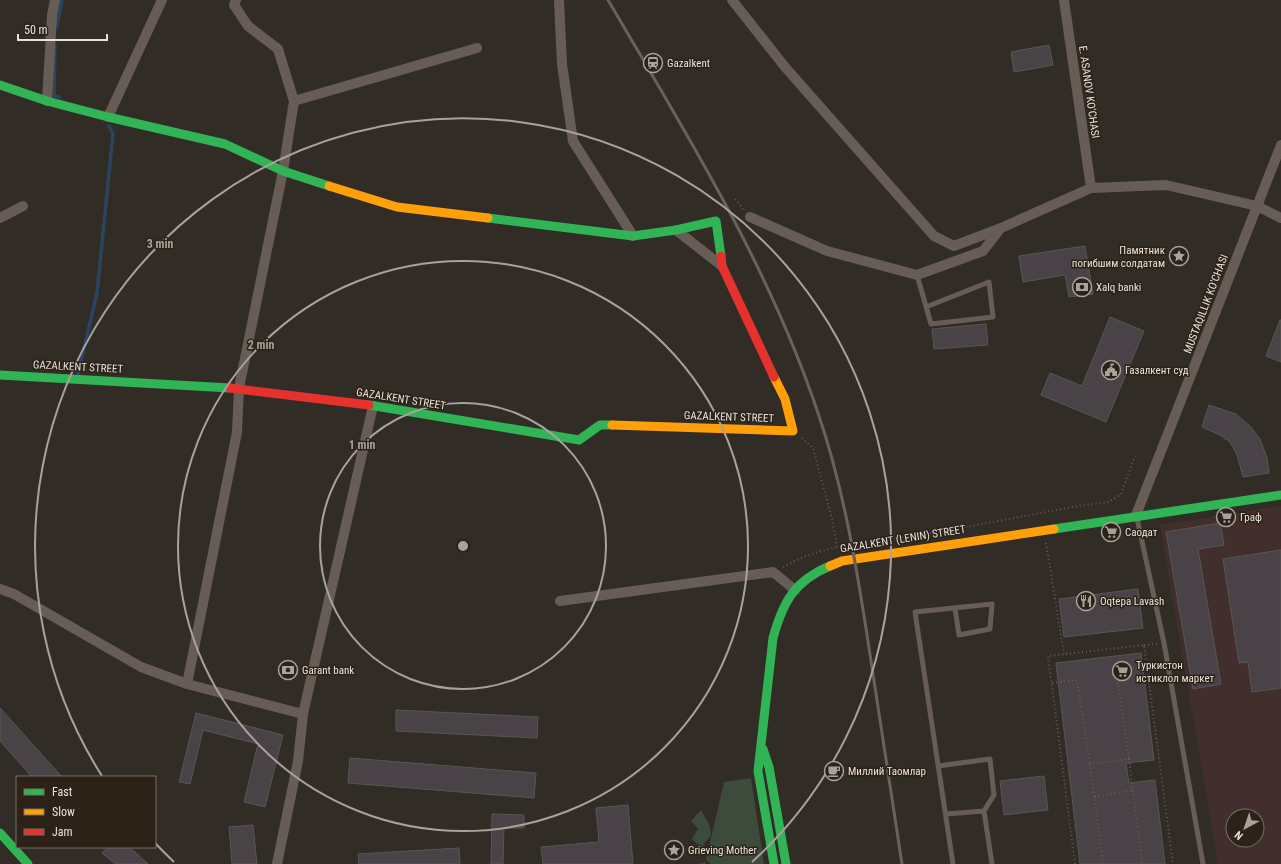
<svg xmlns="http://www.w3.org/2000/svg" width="1281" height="864" font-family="'Roboto Condensed',sans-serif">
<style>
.industrial{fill:#422f2d;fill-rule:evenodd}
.green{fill:#3c4b3b}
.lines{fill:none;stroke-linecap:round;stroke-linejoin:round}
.stream{stroke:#2b4560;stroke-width:3.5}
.building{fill:#494246;stroke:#5a5655}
.path{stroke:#645c56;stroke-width:2;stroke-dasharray:1 3;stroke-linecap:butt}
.lane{stroke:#685d56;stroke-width:5}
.street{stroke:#685d56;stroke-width:10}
.fast{stroke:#30b455;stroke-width:9}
.slow{stroke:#ff9f0a;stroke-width:9}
.jam{stroke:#e5322d;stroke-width:9}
.rail{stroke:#69625c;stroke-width:3}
.ring{fill:none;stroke:#a9a29c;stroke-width:2}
.labels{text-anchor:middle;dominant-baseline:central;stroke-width:3;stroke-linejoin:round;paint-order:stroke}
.poi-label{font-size:11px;fill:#e9e2db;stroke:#2c2218;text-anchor:start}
.street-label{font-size:11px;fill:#e9e2db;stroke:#2c2218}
.centre{fill:#a9a29c;stroke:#2c2218;stroke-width:2}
.ring-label{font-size:12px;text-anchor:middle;font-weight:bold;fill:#a9a29c;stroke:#2c2218;stroke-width:3;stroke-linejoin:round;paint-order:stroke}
</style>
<rect width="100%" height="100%" fill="#322c26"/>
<path class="industrial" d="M1281 506V864H1218L1160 525ZM1233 816H1257V840H1233Z"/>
<path class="green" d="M751 778 764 864H711L706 860 724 782Z
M701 810 709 824 711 835 701 848 692 839 698 829 691 821Z"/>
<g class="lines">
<path class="stream" d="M56 28 62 0
M55 46 54 96 59 97
M78 374 97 293 113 134 109 126"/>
</g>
<path class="building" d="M1049 45 1053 65 1014 72 1011 52Z
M1085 246 1093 294 1069 297 1065 275 1023 282 1019 256Z
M1110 317 1144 331 1106 422 1041 395 1050 373 1082 386Z
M1280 320H1281V362L1266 356Z
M986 324 988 345 934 349 932 329Z
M1209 405 1236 414 1251 427 1260 439 1267 458 1269 473 1243 477 1237 455 1230 442 1220 435 1202 427Z
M1220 523 1224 545 1198 549 1221 684 1193 689 1166 532Z
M1281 550V688L1252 692 1248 662 1239 663 1223 559Z
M1138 589 1143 628 1064 637 1059 599Z
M1141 653 1154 760 1126 763 1129 783 1155 780 1165 864H1080L1056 663Z
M0 708 62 777H32L0 741Z
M396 710 538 717 537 738 396 731Z
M196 713 283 735 265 807 244 802 258 744 203 730 190 784 179 782Z
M350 758 536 773 534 798 348 783Z
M1044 776 1048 810 1004 815 1000 781Z
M628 805 633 864H543L541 847 599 842 596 808Z
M492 814 524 815V828H504L503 864H491Z
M253 825 257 864H232L229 827Z
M108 847H129L148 864H115L102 853Z
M459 848 460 864H359L358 854Z"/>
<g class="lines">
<path class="path" d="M735 199 743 209
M802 438 813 448 832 519 837 547
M1046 543 1064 654
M783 567C825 543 872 542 919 535 974 526 1029 515 1084 505L1109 502 1121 494 1135 456
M1144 645 1157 644
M1117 674 1129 759
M1052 683 1077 680 1090 764
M1095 797 1133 790
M701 864 703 862 705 864
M1075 864 1048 656 1144 645 1173 864
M1103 864 1090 764 1129 759 1142 864"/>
<path class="lane" d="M917 275 931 324 993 317 989 282 926 307
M1137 518 1164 643 1203 864
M938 766 990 759 994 795 984 811 992 864
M946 814 984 811
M953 864 915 612 992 604 990 629 959 635 955 608"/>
<path class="street" d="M559 0 562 64 573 141 633 236
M732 0 785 67 934 236 954 246 1001 228
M1064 0 1091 188
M47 101 52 15 55 0
M294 101 477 48
M108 117 162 0
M750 217 827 251 917 275 983 251 1001 228 1091 188 1166 185 1257 206 1281 218
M0 218 23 206
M676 230 722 266
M1136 515 1281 145
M0 589 14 594 141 667 187 684 303 714
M560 601 773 572 795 590
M187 684 237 432 239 388 283 171 294 101 278 49 248 26 234 5 236 0
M277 864 298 761 303 714 373 406"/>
<path class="fast" d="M0 85 47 101 108 117 225 144 283 171 329 186
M488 218 633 236 676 230 716 221 721 256
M0 375 230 388
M369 405 579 440 600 425H612
M1054 529 1281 495
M763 749 769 767 786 864
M0 833 28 864
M774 864 758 771 773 638C783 602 794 581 830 566"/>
<path class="slow" d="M329 186 397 207 488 218
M612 425 793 431 785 399 774 377
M830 566 842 561 1054 529"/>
<path class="jam" d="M721 256 722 266 774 377
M230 388 369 405"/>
<path class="rail" d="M608 0C686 133 769 266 818 413 844 489 857 569 869 648 880 720 891 792 902 864"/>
</g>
<g class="ring">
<circle cx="463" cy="546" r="143"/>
<circle cx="463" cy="546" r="285"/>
<path d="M174 862A428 428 0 0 1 155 843M102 776A428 428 0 1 1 752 862"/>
</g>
<defs>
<g id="station-ring" transform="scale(1)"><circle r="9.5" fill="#2c2218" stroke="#a9a29c" stroke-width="1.5"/><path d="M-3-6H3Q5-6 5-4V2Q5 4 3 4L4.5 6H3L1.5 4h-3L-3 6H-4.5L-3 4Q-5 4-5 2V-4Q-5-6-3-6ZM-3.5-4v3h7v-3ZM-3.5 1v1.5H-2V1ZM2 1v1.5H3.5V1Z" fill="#a9a29c"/></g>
<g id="sight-ring" transform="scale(1)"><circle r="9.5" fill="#2c2218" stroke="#a9a29c" stroke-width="1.5"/><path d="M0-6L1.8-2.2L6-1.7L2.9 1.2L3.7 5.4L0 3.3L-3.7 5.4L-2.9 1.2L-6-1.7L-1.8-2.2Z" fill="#a9a29c"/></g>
<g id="bank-ring" transform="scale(1)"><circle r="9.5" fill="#2c2218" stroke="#a9a29c" stroke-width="1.5"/><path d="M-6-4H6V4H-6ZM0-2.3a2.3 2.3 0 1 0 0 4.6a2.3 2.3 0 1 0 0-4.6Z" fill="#a9a29c"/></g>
<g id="civic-ring" transform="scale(1)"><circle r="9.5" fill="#2c2218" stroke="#a9a29c" stroke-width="1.5"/><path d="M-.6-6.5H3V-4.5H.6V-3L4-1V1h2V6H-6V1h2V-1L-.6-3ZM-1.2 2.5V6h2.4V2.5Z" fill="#a9a29c"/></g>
<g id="supermarket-ring" transform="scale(1)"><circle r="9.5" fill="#2c2218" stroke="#a9a29c" stroke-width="1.5"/><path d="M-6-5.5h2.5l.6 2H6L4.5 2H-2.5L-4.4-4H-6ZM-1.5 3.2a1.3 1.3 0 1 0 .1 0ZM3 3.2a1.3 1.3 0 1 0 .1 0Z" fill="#a9a29c"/></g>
<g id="restaurant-ring" transform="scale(1)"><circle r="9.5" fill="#2c2218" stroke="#a9a29c" stroke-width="1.5"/><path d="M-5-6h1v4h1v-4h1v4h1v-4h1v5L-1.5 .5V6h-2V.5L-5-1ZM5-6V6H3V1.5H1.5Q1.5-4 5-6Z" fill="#a9a29c"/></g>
<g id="cafe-ring" transform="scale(1)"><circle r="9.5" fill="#2c2218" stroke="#a9a29c" stroke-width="1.5"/><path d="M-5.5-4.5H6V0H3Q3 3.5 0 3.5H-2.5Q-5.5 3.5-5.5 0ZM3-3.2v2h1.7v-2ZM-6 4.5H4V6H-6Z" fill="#a9a29c"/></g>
</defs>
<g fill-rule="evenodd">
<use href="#station-ring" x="653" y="63"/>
<use href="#sight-ring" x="1179" y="256"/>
<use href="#bank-ring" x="1082" y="287"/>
<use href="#civic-ring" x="1111" y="370"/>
<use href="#supermarket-ring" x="1226" y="517"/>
<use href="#supermarket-ring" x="1111" y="532"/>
<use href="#restaurant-ring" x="1086" y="601"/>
<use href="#bank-ring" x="288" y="670"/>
<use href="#supermarket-ring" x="1122" y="671"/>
<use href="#cafe-ring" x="834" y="771"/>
<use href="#sight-ring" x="674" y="850"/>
</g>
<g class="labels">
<g class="poi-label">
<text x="667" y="63">Gazalkent</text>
<text x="1165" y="250" text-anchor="end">Памятник<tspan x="1165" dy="13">погибшим солдатам</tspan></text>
<text x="1096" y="287">Xalq banki</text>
<text x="1125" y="370">Газалкент суд</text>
<text x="1240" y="517">Граф</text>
<text x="1125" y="532">Саодат</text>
<text x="1100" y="601">Oqtepa Lavash</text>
<text x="1136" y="665">Туркистон<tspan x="1136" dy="13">истиклол маркет</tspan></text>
<text x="302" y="670">Garant bank</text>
<text x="848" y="771">Миллий Таомлар</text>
<text x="688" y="850">Grieving Mother</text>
</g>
<g class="street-label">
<text transform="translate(1089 92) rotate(82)">E. ASANOV KO'CHASI</text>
<text transform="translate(1206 304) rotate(-69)">MUSTAQILLIK KO'CHASI</text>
<text transform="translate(78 367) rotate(3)">GAZALKENT STREET</text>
<text transform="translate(401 399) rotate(9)">GAZALKENT STREET</text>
<text transform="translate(729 417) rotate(2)">GAZALKENT STREET</text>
<text transform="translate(903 539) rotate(-9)">GAZALKENT (LENIN) STREET</text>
</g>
</g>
<circle cx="463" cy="546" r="6" class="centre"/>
<g class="ring-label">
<text x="160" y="248">3 min</text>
<text x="261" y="349">2 min</text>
<text x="362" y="449">1 min</text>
</g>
<rect x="16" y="776" width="140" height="72" fill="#2c2218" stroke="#786f66"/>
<rect x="24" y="789" width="20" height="6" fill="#30b455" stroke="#786f66"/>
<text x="52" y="796" font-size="12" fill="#e9e2db">Fast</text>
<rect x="24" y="809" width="20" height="6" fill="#ff9f0a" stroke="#786f66"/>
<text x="52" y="816" font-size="12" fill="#e9e2db">Slow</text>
<rect x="24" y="829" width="20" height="6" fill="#e5322d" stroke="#786f66"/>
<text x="52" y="836" font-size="12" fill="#e9e2db">Jam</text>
<g transform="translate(1245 828) rotate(220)"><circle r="19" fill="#2c2218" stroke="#786f66"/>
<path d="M0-3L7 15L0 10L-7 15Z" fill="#a9a29c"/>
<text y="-6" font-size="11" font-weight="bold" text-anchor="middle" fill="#e9e2db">N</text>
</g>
<path d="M18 34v6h89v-6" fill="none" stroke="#e9e2db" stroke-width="2"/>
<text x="24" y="34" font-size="12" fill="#e9e2db" stroke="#2c2218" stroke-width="3" paint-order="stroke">50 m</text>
</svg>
